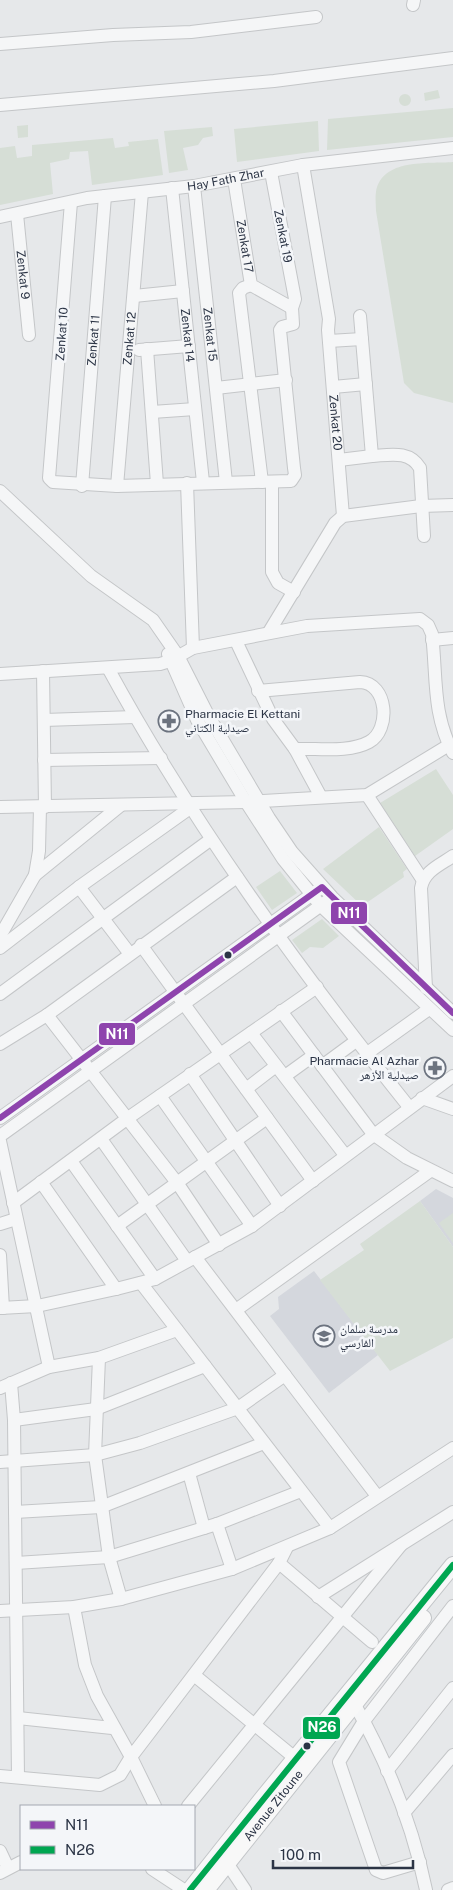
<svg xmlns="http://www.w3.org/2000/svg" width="453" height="1890" font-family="'Public Sans','Noto Naskh Arabic',sans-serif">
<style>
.built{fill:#d4d7dd}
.green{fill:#d6ded6}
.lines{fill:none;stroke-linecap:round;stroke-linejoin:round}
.minor-casing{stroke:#c4c6c8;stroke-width:14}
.major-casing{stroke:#c2c5c8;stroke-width:18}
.minor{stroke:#f5f6f7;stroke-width:12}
.major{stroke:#f8f8f8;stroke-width:16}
.bus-1-casing{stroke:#f4f6f9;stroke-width:10}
.bus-2-casing{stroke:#f4f6f9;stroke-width:10}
.bus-1{stroke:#8e44ad;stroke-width:6}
.bus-2{stroke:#00a651;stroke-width:6}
.bus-dot{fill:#2b3445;stroke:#f4f6f9;stroke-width:2}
.labels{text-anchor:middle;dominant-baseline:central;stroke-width:5;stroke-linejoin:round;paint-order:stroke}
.street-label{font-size:12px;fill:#2b3445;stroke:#f4f6f9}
.poi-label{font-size:12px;fill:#2b3445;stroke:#f4f6f9;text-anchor:start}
.line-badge{stroke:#f4f6f9;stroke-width:2}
.badge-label{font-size:14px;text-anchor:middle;font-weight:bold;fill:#fff}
</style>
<rect width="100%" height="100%" fill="#e6e8ea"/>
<path class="built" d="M436 1189 453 1198V1247L420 1201Z
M314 1271 378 1355 329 1393 270 1316 279 1309 278 1297Z"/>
<path class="green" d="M438 90 440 98 425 101 424 93Z
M399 100a6 6 0 1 1 12 0a6 6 0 1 1-12 0Z
M453 108V137L327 150 328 119Z
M318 121 319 151 237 162 234 129Z
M28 125V137L18 138 17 126Z
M212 127 213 136 203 138 198 145 183 148 188 170 169 173 164 131Z
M113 138 115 148 129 146 128 142 158 139 163 175 92 185 88 151 70 152 69 159 50 163 53 194 0 205V148L15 146 17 158 32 156V145Z
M453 162V403L414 393 404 383 376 211C376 205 375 198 376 192 382 158 428 164 453 162Z
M436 769 453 795V829L415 856 380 803Z
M379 827 407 869 403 872 404 877 362 906 323 869Z
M280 871 297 893 272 910 256 887Z
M322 919 339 936 323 948 310 947 302 953 292 940Z
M420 1201 453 1247V1338L390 1371 320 1280 364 1250 360 1244Z
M453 1213V1243L439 1223Z"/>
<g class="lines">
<g class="minor-casing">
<g id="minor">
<path d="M413 5 414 0"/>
<path d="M0 44 113 35 191 32 316 17"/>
<path d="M0 105 274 81 453 58"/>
<path id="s1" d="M303 165 329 319 328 330 343 516"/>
<path id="s2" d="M234 179 251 285 292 308 295 299 271 172"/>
<path id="s3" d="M194 186 226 482"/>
<path id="s4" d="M172 188 203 482"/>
<path d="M71 202 49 478 53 482 117 486 291 481 295 475 294 468 280 330 282 327 293 324 292 308"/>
<path id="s5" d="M17 214 29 335"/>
<path id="s6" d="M0 217 87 198 194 186 303 165 453 148"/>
<path d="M251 285 243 288 239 293 262 482"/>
<path d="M134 296 183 291"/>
<path d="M360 316 372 456C390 455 409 450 420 468L424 536"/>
<path d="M329 341 362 339"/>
<path d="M147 349 157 484"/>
<path d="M139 350 189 346"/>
<path d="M333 387 366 384"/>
<path d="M216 388 286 380"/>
<path d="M152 412 195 409"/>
<path d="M339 460 372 456"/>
<path d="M272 482V572L278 583 294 592"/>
<path d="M187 483 193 648"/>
<path id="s7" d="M82 486 105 196"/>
<path id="s8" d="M117 486 142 192"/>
<path d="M0 491 91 576 153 620 178 656 208 715 269 818 292 852 332 897 453 1013"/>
<path d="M269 632 335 523 343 516 421 506 453 505"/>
<path d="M432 640 453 638"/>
<path d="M236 641 273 719 295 749 321 797"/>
<path d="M168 654 197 720 246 802 283 859 321 906 453 1030"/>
<path d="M108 668C193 824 298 968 409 1107"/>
<path d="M43 671 45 807"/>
<path d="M0 674 160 664 170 661 193 648 307 626 420 619 428 625 432 634C437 677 432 713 453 753"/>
<path d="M258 691 360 682C388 683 391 730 369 742 349 753 318 748 295 749"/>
<path d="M44 720 135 717"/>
<path d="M44 760 161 758"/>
<path d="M367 795 422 879"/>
<path d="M0 807 246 802 367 795 449 745"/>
<path d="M35 875 121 805"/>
<path d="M79 887 130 954"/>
<path d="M0 936 35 875 39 851 40 807"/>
<path d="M141 945 313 1181"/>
<path d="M0 948 79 887 190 808"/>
<path d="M426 988 421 888C424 871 440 865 453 856"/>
<path d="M0 994 210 840"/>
<path d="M281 1011 373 1134 407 1158 453 1181"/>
<path d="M47 1015 178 1184 219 1245"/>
<path d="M251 1033 345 1155"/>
<path d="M0 1044 47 1015 237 877"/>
<path d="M366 1054 429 1009"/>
<path d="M322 1066 356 1041"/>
<path d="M190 1074 280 1206"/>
<path d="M285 1076 314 1055"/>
<path d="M246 1089 276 1066"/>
<path d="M160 1096 252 1226"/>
<path d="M422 1098 453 1109"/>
<path d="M0 1118 318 890"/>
<path d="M0 1136 327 901"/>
<path d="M101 1139 187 1261"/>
<path d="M0 1141 49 1367"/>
<path d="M71 1161 155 1279"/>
<path d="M41 1182 116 1289"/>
<path d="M13 1203 128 1118 317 987"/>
<path d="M0 1224 16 1219"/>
<path d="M117 1226 267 1118"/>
<path d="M0 1255 3 1308"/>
<path d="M195 1257 377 1496"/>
<path d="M141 1283 330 1528"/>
<path d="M0 1308 37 1306 116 1289 155 1279 252 1226 453 1076"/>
<path d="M236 1310 430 1171"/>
<path d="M99 1358 95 1455 109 1557 121 1599"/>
<path d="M11 1383 14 1420 18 1777"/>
<path d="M0 1388 49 1367 99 1358 177 1330"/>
<path d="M14 1420 96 1409 205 1366"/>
<path d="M0 1462 95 1455 140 1443 238 1408 285 1375"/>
<path d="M189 1473 204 1528"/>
<path d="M15 1512 101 1507 264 1443"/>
<path d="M217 1524 232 1569"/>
<path d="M16 1563 109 1557 217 1524 301 1491"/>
<path d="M279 1563 372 1642"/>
<path d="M318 1597 453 1512"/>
<path d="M74 1607 85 1665 97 1696 131 1757 155 1806"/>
<path d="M0 1611 74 1607 121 1599 232 1569 330 1528 453 1448"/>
<path d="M194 1675 295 1758"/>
<path d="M355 1705C387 1762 413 1826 426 1890"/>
<path d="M18 1718 112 1728"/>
<path d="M387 1771 453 1688"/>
<path d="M0 1776 100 1785 120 1775 131 1757 279 1563 287 1547"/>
<path d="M188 1806 401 1545"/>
<path d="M404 1813 453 1755"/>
<path d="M0 1851 8 1868"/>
<path d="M420 1862 383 1873 376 1870 339 1762 364 1721 453 1606"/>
<path d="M227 1863 245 1890"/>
<path d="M152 1869 184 1890"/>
<path d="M0 1873 21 1862"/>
<path d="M448 1890 453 1888"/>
</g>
</g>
<g class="major-casing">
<g id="major">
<path d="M190 1890 262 1799 453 1565"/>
<path id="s9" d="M206 1890 423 1618"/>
</g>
</g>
<use href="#minor" class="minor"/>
<use href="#major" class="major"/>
<g class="bus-1-casing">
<path id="bus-1" d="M0 1118 322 887 453 1013"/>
</g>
<g class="bus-2-casing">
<path id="bus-2" d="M190 1890 453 1565"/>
</g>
<use href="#bus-1" class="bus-1"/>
<use href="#bus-2" class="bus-2"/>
</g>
<defs>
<g id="pharmacy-ring" transform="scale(1.125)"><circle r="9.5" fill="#f4f6f9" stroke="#6c737f" stroke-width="1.5"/><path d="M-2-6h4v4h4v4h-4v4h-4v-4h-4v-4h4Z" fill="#6c737f"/></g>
<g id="school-ring" transform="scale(1.125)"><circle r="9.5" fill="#f4f6f9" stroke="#6c737f" stroke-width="1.5"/><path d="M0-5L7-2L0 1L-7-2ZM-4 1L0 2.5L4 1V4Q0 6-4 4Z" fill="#6c737f"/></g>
</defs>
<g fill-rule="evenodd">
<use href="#pharmacy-ring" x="169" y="721"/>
<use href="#pharmacy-ring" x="435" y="1068"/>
<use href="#school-ring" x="324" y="1336"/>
</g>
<g class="bus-dot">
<circle cx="228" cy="955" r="4.5"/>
<circle cx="307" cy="1746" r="4.5"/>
</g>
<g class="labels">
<g class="street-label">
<text stroke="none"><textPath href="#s6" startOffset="229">Hay Fath Zhar</textPath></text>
<text transform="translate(283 236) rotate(79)">Zenkat 19</text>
<text stroke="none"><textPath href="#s2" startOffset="68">Zenkat 17</textPath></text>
<text stroke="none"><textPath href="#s5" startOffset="61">Zenkat 9</textPath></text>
<text transform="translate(62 334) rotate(-86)">Zenkat 10</text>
<text stroke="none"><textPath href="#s3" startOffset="149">Zenkat 15</textPath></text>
<text stroke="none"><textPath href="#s4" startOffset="148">Zenkat 14</textPath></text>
<text stroke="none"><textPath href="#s8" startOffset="148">Zenkat 12</textPath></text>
<text stroke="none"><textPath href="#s7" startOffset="146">Zenkat 11</textPath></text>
<text stroke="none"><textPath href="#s1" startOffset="260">Zenkat 20</textPath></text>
<text stroke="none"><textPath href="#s9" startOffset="108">Avenue Zitoune</textPath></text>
</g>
<g class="poi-label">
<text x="185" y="714">Pharmacie El Kettani<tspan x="185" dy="14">صيدلية الكتاني</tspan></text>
<text x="419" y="1061" text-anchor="end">Pharmacie Al Azhar<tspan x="419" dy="14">صيدلية الأزهر</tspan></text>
<text x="340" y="1329">مدرسة سلمان<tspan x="340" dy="14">الفارسي</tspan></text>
</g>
</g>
<g class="line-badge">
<rect x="330" y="901" width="38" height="24" rx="5" fill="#8e44ad"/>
<rect x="98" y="1022" width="38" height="24" rx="5" fill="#8e44ad"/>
<rect x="302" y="1716" width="39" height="24" rx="5" fill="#00a651"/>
</g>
<g class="badge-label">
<text x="349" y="918">N11</text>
<text x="117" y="1039">N11</text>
<text x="322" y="1732">N26</text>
</g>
<rect x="20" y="1805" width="175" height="65" fill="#f4f6f9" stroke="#a4a8b1"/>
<rect x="30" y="1821" width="25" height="8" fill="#8e44ad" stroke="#a4a8b1"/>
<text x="65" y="1830" font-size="15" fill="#2b3445">N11</text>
<rect x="30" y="1846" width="25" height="8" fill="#00a651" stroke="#a4a8b1"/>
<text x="65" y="1855" font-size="15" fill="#2b3445">N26</text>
<path d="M273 1860v8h140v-8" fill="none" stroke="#2b3445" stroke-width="2.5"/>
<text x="280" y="1860" font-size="15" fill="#2b3445" stroke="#f4f6f9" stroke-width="4" paint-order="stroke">100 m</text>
</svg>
